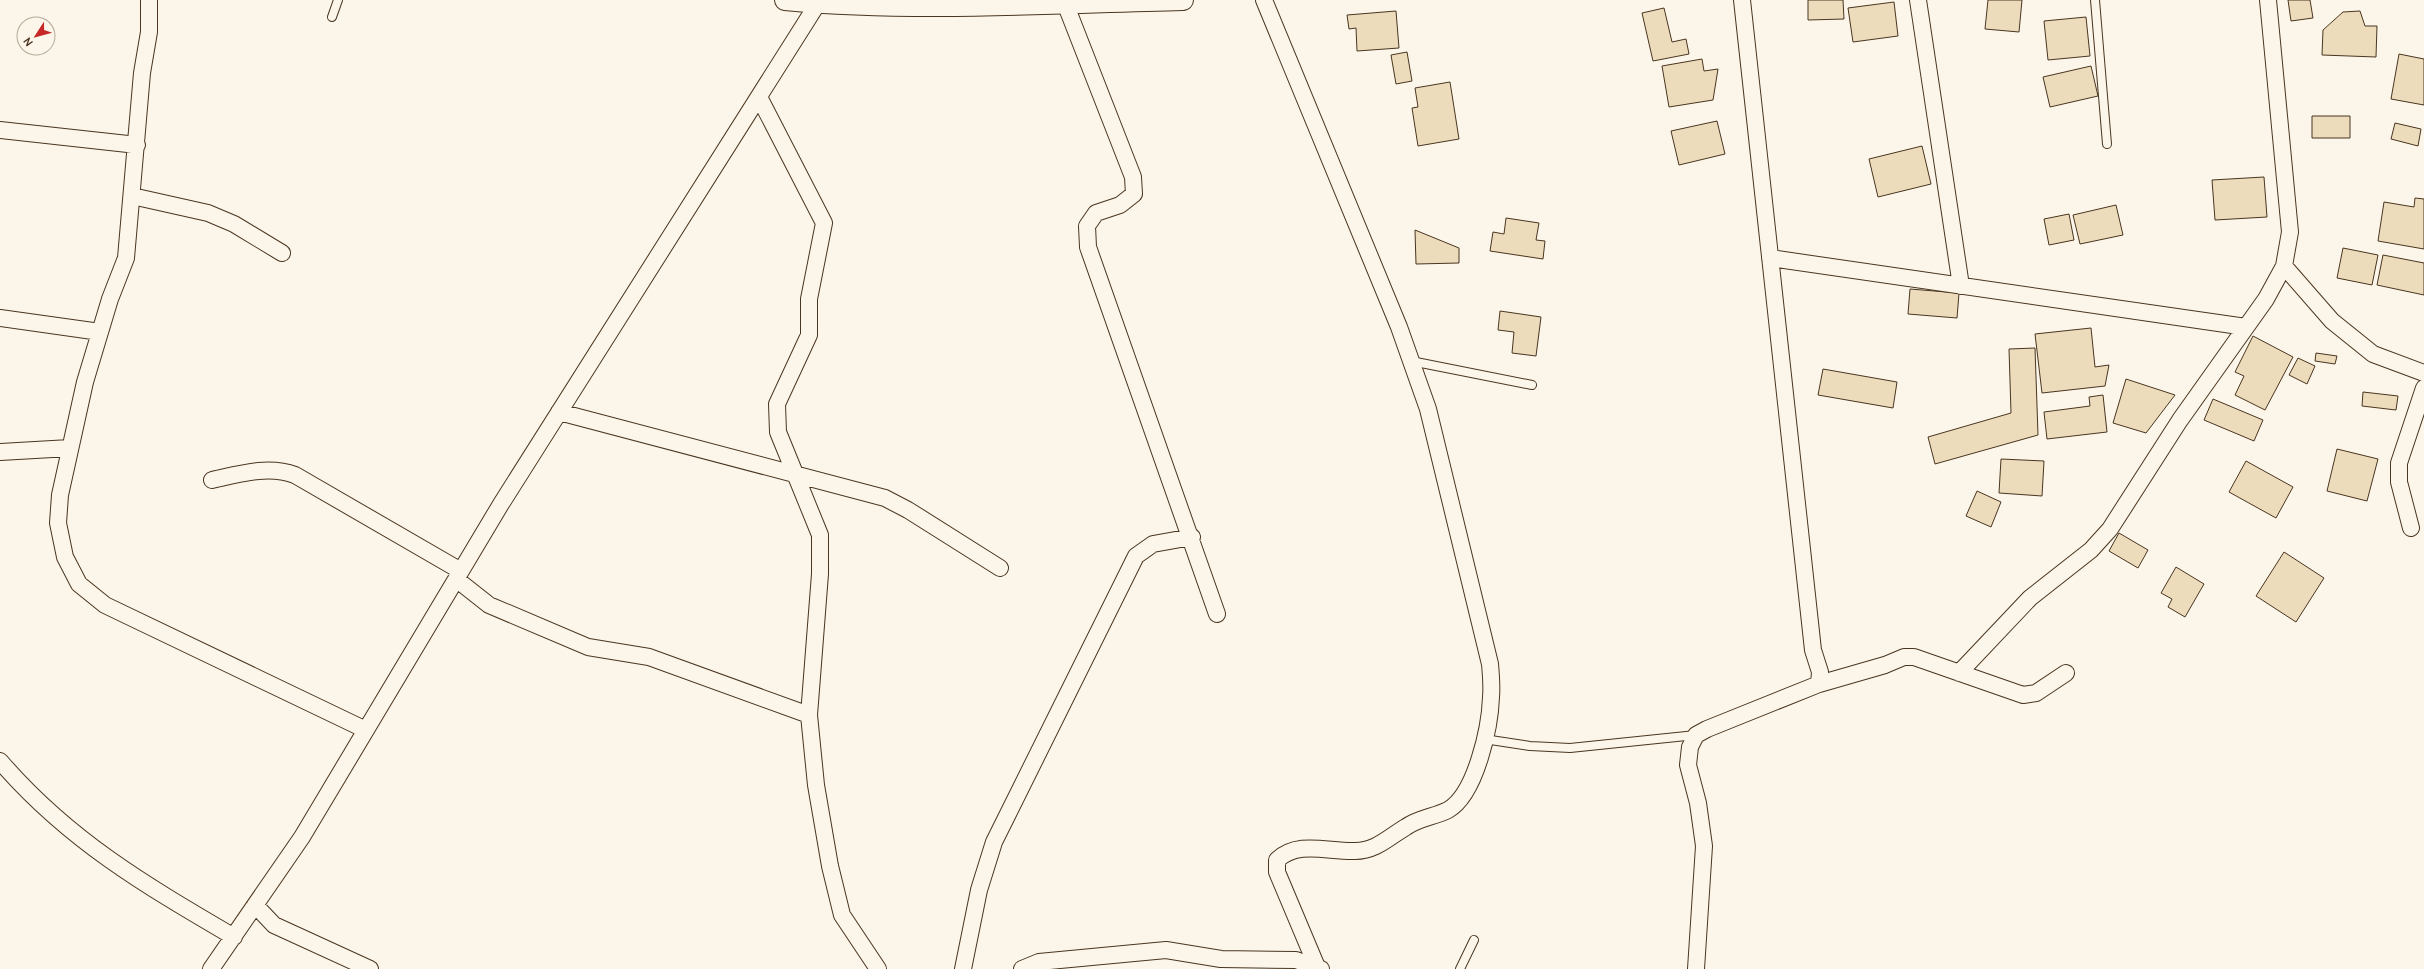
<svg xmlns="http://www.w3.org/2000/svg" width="2424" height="969" font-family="Cabin,sans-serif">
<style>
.building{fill:#ecdcbc;stroke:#4a3520}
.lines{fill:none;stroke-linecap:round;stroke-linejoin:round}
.service-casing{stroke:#4a3520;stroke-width:10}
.minor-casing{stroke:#4a3520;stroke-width:18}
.tertiary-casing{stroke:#4a3520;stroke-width:22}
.service{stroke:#fbf6e9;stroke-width:8}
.minor{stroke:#fbf6e9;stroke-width:16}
.tertiary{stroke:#fbf6e9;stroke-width:20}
</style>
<rect width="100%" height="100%" fill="#fbf6e9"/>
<path class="building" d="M1808 0H1843L1844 19 1808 20Z
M1988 0H2022L2019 32 1985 29Z
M2288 0H2310L2313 18 2291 21Z
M1894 2 1898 36 1853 42 1848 8Z
M1664 8 1672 42 1686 39 1689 54 1653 61 1642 13Z
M1396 11 1399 48 1357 51 1356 28 1349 29 1347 15Z
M2360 11 2365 26H2377L2376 57 2322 55 2323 30 2343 12Z
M2086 17 2090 56 2048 60 2044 21Z
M1407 52 1412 81 1396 84 1391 55Z
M2399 54 2424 59V105L2391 99Z
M1702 59 1704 71 1718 69 1713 100 1669 107 1662 66Z
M2091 66 2098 96 2050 107 2043 77Z
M1450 82 1459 139 1418 146 1412 108 1418 107 1415 88Z
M2312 116H2350V138H2312Z
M1717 121 1725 154 1679 165 1671 131Z
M2395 123 2421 129 2418 146 2391 139Z
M1922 146 1931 184 1878 197 1869 159Z
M2264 177 2267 217 2215 220 2212 180Z
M2415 198 2424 199V249L2378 241 2384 202 2414 207Z
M2116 205 2123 235 2080 244 2073 215Z
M2069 214 2074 240 2049 245 2044 219Z
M1506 218 1539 223 1536 240 1545 241 1543 259 1490 251 1493 232 1504 234Z
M1415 230 1459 248V263L1416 264Z
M2343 248 2378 255 2372 285 2337 278Z
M2383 255 2424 263V295L2377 285Z
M1910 289 1959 293 1957 318 1908 314Z
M1500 311 1541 317 1536 356 1512 353 1514 332 1498 330Z
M2091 328 2095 367 2109 365 2105 386 2042 393 2035 334Z
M2253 336 2293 357 2265 410 2235 395 2244 376 2235 372Z
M2035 348 2038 435 1935 464 1928 437 2011 413 2009 349Z
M2316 353 2337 356 2335 364 2315 361Z
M2298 358 2315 366 2307 384 2289 375Z
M1823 369 1897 382 1893 408 1818 395Z
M2126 379 2175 395 2146 433 2113 423Z
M2363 392 2398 396 2396 410 2362 406Z
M2103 395 2107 432 2047 439 2044 412 2090 406 2089 397Z
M2213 399 2263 420 2254 441 2204 420Z
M2337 449 2378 459 2367 501 2327 491Z
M2001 459 2044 461 2042 496 1999 493Z
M2246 461 2293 487 2276 518 2229 492Z
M1977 491 2001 502 1991 527 1966 516Z
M2119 533 2148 550 2138 568 2109 551Z
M2284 552 2324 578 2296 622 2256 596Z
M2176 567 2204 584 2185 617 2168 607 2172 599 2161 593Z"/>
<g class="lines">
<g class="service-casing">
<path id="service" d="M2095 0 2107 144
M332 17 338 0
M1411 361 1532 385
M1484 739 1530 746 1570 748 1696 735
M1460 969 1474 940"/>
</g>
<g class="minor-casing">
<path id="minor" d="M149 0V32L142 73 126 258 110 299 85 382 60 495 58 523 65 557 79 584 105 605 366 730
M1264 0 1399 327 1428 409 1490 664C1491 675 1492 686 1491 697 1490 727 1476 794 1448 810 1434 817 1419 818 1406 827 1389 837 1376 851 1355 851 1328 852 1298 840 1277 860V872L1317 967
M1918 0 1961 286
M1065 3 1133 177 1134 194 1120 205 1096 213 1087 226 1088 247 1217 614
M759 97 824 223 809 299V335L777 404 778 432 820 535V574L809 715 816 785 830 866 842 915 878 969
M0 130 137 145
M132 196 208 213 234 224 282 253
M1770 258 2246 327
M2284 266 2332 321 2373 354 2424 373
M0 318 100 332
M559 412 885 498 908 510 1000 568
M0 452 70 448
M212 480C239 474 268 465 295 475L461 571
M2411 528 2399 482V463L2424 388
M456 579 489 605 588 647 649 657 809 715
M1959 673 2030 598 2091 550 2110 529 2180 420 2266 299 2284 266 2290 232 2268 0
M1819 684 1885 665 1904 657H1914L2023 695 2036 693 2066 673
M0 761C68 840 145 885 234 937
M255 905 274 925 370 969
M211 969 302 837 501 504 818 3
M963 969 979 890 994 842 1136 556 1153 544 1192 537
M1022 969 1039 962 1166 950 1221 959 1296 960 1321 969
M1696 969 1704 846 1698 803 1688 765 1690 747 1696 735 1707 729 1819 684 1820 672 1813 650 1742 0"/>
</g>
<g class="tertiary-casing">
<path id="tertiary" d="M785 0C916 12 1051 3 1183 0"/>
</g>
<use href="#service" class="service"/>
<use href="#minor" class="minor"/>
<use href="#tertiary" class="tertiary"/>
</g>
<g transform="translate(36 36) rotate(234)"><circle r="19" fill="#fbf6e9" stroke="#b4a999"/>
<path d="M0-3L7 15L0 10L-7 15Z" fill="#c62828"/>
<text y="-6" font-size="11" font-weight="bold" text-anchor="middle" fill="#4a3520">N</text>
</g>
</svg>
